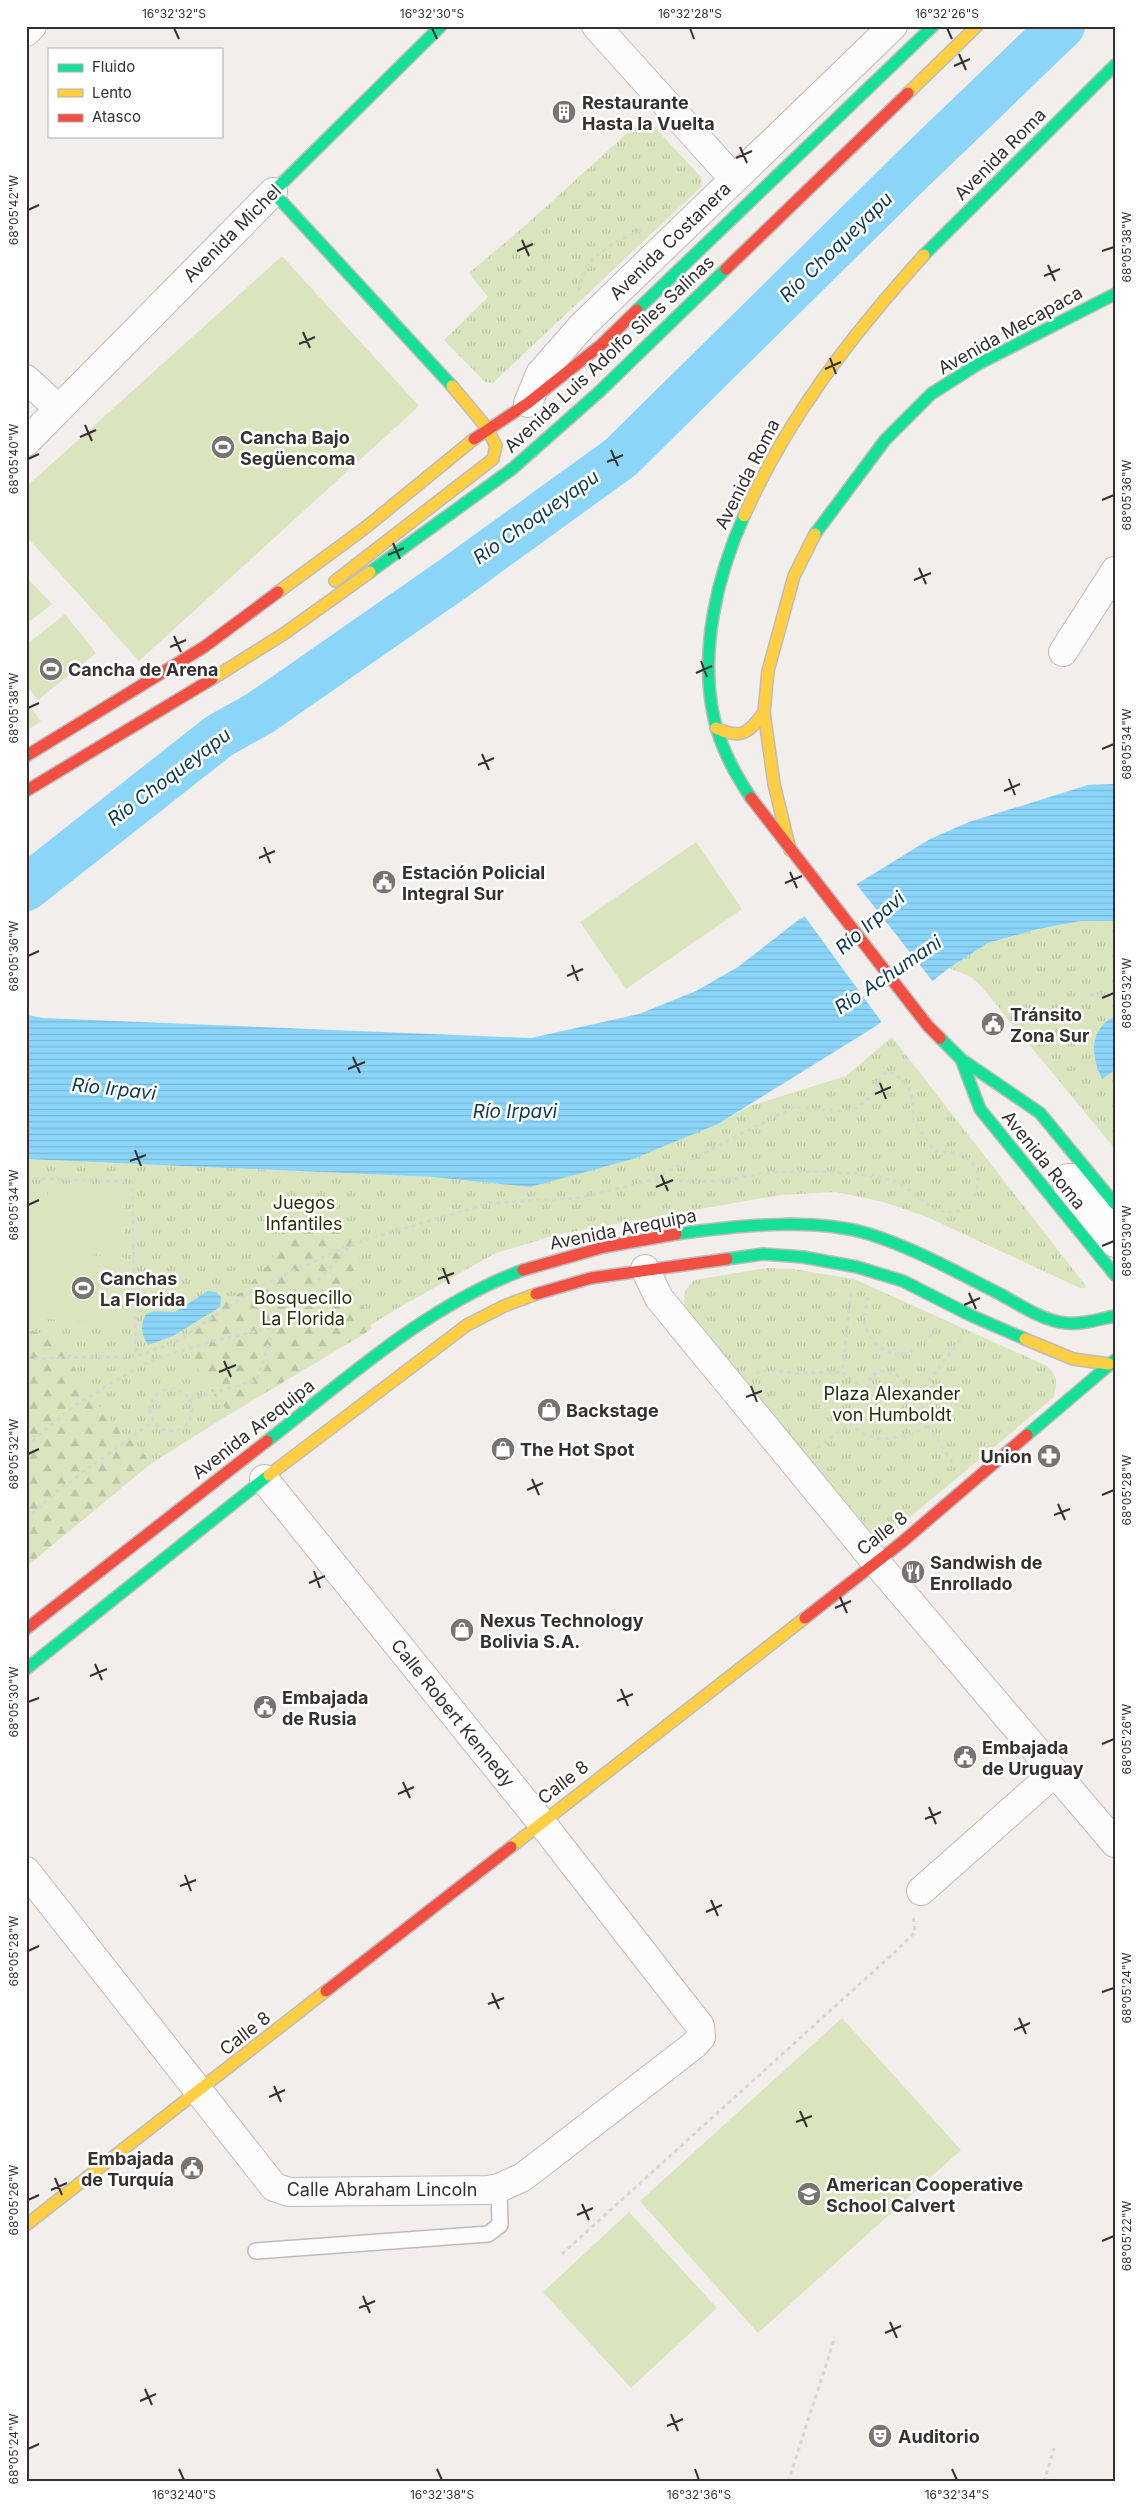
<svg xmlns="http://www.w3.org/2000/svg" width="1141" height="2508" font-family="Inter,sans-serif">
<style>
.grass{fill:url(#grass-tufts)}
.forest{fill:url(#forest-firs)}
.pitch{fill:#dae5be}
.water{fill:url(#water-rules)}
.pier{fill:#f2eeec}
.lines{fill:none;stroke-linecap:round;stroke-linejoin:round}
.river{stroke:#8bd5f9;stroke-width:46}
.lane-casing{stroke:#bebbba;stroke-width:18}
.street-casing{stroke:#bebbba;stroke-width:30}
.fast-casing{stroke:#bebbba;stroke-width:14}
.slow-casing{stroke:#bebbba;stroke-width:14}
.jam-casing{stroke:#bebbba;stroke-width:14}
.path{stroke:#d7d6d6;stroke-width:3;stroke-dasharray:4 4;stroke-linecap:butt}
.lane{stroke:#fdfcfc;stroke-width:15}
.street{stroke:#fdfcfc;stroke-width:28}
.fast{stroke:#16e098;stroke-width:11}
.slow{stroke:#ffcf43;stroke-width:11}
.jam{stroke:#f24e42;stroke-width:11}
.ticks{fill:none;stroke:#343130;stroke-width:2}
.labels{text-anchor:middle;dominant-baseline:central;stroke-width:5;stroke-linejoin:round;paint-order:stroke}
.poi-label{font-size:18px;font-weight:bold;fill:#343130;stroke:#fff;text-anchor:start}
.street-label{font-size:18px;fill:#343130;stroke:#fff}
.park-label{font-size:18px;fill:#263008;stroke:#fff}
.water-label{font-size:19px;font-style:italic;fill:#0b3b50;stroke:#fff}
.neatline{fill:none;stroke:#343130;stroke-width:2}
.ticks-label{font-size:12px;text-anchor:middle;fill:#343130}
</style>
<defs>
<pattern id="grass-tufts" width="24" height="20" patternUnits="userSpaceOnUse" patternTransform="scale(1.25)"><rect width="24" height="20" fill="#dae5be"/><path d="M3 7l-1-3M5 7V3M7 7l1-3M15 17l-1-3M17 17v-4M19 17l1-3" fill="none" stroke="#bcc5a4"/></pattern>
<pattern id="forest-firs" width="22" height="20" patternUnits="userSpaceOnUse" patternTransform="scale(1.25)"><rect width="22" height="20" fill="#dae5be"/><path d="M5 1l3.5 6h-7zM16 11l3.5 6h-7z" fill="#bcc5a4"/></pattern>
<pattern id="water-rules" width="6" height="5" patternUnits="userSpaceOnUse" patternTransform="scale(1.25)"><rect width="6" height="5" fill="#8bd5f9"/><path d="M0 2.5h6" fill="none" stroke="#79b7d6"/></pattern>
</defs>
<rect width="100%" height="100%" fill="#f2eeec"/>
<path class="grass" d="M645 117 701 177 702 186 493 383 485 382 444 340 488 297 469 273 528 223Z
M26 702 41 721 26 731Z
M1081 921H1115V1149L981 986 971 977 949 968 988 943 1039 929Z
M892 1037 1086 1286 1085 1288H1080L927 1217 883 1202 836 1192 780 1195 559 1234 496 1253 393 1311 149 1465 26 1567V1159L433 1177 530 1187 718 1124 750 1106 846 1076Z
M766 1268 793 1269 854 1279 1047 1366C1058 1376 1058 1385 1053 1398L892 1532 884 1535 873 1534 738 1375 684 1305 685 1291 694 1280Z"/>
<path class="forest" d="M307 1223 349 1230C361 1255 366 1267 357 1295L372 1329 230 1414 207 1386 188 1351 189 1326 204 1310 242 1292 272 1261 284 1226Z
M26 1330 59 1337 84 1386 111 1421 146 1456 149 1465 26 1566Z"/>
<path class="pitch" d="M282 256 419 406 139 661 26 536V487Z
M26 577 52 604 26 624Z
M65 614 96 653 38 700 26 685V645Z
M696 842 742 909 626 989 580 922Z
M26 1185 46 1186 44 1249H26Z
M48 1187 126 1190 123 1253 46 1250Z
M26 1252 44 1253 41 1319 26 1318Z
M46 1253 124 1257 120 1323 43 1319Z
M842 2018 961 2150 758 2333 640 2201Z
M629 2212 717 2308 631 2388 543 2292Z"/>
<path class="water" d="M1115 784V921H1081L1038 929 988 943 949 968 876 1026 718 1124 633 1159 530 1187 433 1177 26 1159V1015L43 1018 531 1038 639 1014 696 991 738 967 797 921 930 839 969 822 1088 785Z
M1115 1016V1070L1102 1079C1091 1054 1088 1030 1115 1016Z
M208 1291 216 1292 221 1297 220 1307 173 1336 148 1345C141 1334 140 1326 146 1314L154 1311 175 1312Z"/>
<path class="pier" d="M854 881 934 983 883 1024 803 914Z"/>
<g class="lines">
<path class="river" d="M26 888 219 736 260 713 454 578 621 457 911 171 1062 26"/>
<g class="lane-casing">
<path id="lane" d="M256 2251 488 2234 500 2225 499 2188"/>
</g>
<g class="street-casing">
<path id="street" d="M596 26 734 179
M26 32 32 26
M26 379 59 409
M528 403 540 374 582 326 893 26
M26 442 273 192
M1063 652 1115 571
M1115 1228 1074 1178H1068L1067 1184 1115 1243
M645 1269 659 1298 875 1561 1115 1843
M26 1871 274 2187 289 2192 487 2190 499 2188 523 2177 694 2045 701 2037 700 2026 541 1822 264 1479
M921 1891 1054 1773"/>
</g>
<g class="fast-casing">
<path id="fast" d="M441 26 273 192 452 386
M924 255 1115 65
M637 310 933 26
M744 516C717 576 699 652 714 718 720 747 735 774 751 798
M815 534 885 440 931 394 978 364 1115 294
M370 572 512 469 599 392 726 269
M940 1038 961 1059 1040 1113 1115 1204
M961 1059 980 1109 1115 1275
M676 1234C734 1226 812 1217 869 1234 914 1248 958 1273 1000 1294 1020 1305 1043 1321 1066 1323 1082 1325 1099 1319 1115 1316
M727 1259 763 1254 803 1257 857 1267 903 1281 972 1316 1025 1339
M1027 1435 1115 1360
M267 1441C348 1378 426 1306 523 1270
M26 1669 269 1475"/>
</g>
<g class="slow-casing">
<path id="slow" d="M908 93 977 26
M744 516C787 418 852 335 924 255
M335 581 493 459 496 446 487 428 452 386
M278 592 365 528 474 439
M212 679 285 633 370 572
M716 728C741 740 749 733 764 712
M790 850 774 784 764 712 768 671 794 576 815 534
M1025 1339 1073 1359 1109 1364
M269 1475 467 1325 504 1306 536 1294
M511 1847 805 1618
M26 2225 326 1991"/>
</g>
<g class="jam-casing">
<path id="jam" d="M726 269 908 93
M474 439 528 403 601 345 637 310
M26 756 204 647 278 592
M26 791 212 679
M751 798 928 1026 940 1038
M523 1270 604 1247 676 1234
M536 1294 591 1278 727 1259
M805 1618 901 1543 1027 1435
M26 1629 267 1441
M326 1991 511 1847"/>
</g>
<path class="path" d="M579 291C582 255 614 244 642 229
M1090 995 1115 997
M890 1072C913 1084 915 1099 913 1122L935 1151C953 1152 978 1155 978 1178 979 1191 969 1211 954 1212 928 1215 911 1185 888 1179 858 1171 797 1170 766 1173 751 1175 736 1179 721 1180 697 1183 673 1181 649 1181L794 1107 841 1111 856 1108 872 1096 882 1074Z
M26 1178 132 1182 136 1356
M851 1293 842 1372 866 1392
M868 1297C866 1305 864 1316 865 1324 869 1344 891 1360 910 1352 922 1347 929 1338 936 1328
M26 1359 136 1356 174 1343 260 1286 350 1245
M756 1373 766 1370 796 1373 842 1372
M150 1410a21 21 0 1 1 42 0a21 21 0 1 1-42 0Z
M919 1394 961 1339
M189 1400 257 1380 274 1328
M928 1426 954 1465
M26 1446 78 1403 148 1362 209 1342 275 1327 352 1244 490 1203 579 1198 649 1181
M817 1448 850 1424 866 1392 871 1376 881 1371 895 1374 919 1394 928 1426C901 1440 874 1446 850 1424
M26 1519 61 1488 153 1422
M562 2254 896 1951 915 1932 913 1915
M788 2482 835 2337
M1044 2482 1054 2448"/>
<use href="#lane" class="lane"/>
<use href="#street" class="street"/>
<use href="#fast" class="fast"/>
<use href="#slow" class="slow"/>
<use href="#jam" class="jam"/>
</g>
<path class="ticks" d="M174 28 179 39M432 28 437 39M690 28 694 39M947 28 952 39M959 54 966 70M954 66 970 59M740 147 747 163M736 158 752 151M28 210 39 205M522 240 529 256M517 251 533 244M1102 251 1114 247M1048 265 1055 281M1044 276 1060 269M303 332 310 348M299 344 315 337M830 358 836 374M825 369 841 362M85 425 92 441M80 437 96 430M611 450 618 466M28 459 39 454M607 462 623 455M1102 500 1114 495M393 543 400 559M388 555 404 548M919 568 926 584M914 580 931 573M174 636 181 652M170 647 186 640M701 661 707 677M696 673 712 666M28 708 39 703M1102 749 1114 744M482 754 489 770M478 765 494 758M1009 779 1015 795M1004 791 1020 784M264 847 270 863M259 858 275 851M790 872 797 888M785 883 802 876M28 956 39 951M572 965 578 981M567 976 583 969M1102 998 1114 993M353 1057 360 1073M348 1069 365 1062M880 1083 886 1099M875 1094 891 1087M135 1150 141 1166M130 1161 146 1155M661 1175 668 1191M656 1187 673 1180M28 1205 39 1200M1102 1246 1114 1241M443 1268 449 1284M438 1279 454 1273M969 1293 976 1309M964 1305 980 1298M224 1361 231 1377M219 1372 236 1365M751 1386 757 1402M746 1397 762 1391M28 1454 39 1449M532 1479 539 1495M527 1490 543 1483M1102 1495 1114 1490M1058 1504 1065 1520M1054 1515 1070 1509M314 1571 320 1588M309 1583 325 1576M840 1597 847 1613M835 1608 851 1601M95 1664 102 1680M90 1676 107 1669M621 1689 628 1706M617 1701 633 1694M28 1702 39 1698M1102 1744 1114 1739M403 1782 410 1798M398 1794 414 1787M929 1807 936 1824M925 1819 941 1812M185 1875 191 1891M180 1886 196 1880M711 1900 718 1916M706 1912 722 1905M28 1951 39 1946M1102 1992 1114 1988M492 1993 499 2009M488 2004 504 1998M1019 2018 1026 2034M1014 2030 1030 2023M274 2086 281 2102M269 2097 285 2090M800 2111 807 2127M796 2122 812 2116M55 2178 62 2195M51 2190 67 2183M28 2200 39 2195M582 2204 589 2220M577 2215 593 2208M1102 2241 1114 2236M363 2296 370 2313M359 2308 375 2301M890 2322 897 2338M885 2333 901 2326M145 2389 152 2405M140 2401 156 2394M671 2414 678 2431M667 2426 683 2419M28 2449 39 2444M179 2469 184 2480M437 2469 442 2480M695 2469 699 2480M952 2469 957 2480"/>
<defs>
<g id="building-disc" transform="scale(1.25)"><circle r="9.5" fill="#767372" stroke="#fff"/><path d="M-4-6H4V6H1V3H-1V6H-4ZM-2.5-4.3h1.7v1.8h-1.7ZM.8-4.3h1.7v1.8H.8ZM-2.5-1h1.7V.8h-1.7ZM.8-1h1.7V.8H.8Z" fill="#fff"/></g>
<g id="stadium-disc" transform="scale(1.25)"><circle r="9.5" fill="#767372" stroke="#fff"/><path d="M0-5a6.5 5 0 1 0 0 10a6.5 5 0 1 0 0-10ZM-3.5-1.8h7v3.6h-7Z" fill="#fff"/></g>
<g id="civic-disc" transform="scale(1.25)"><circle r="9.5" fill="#767372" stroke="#fff"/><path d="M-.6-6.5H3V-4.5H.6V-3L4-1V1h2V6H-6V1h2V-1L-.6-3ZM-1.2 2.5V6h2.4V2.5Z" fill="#fff"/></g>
<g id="shop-disc" transform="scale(1.25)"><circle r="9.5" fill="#767372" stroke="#fff"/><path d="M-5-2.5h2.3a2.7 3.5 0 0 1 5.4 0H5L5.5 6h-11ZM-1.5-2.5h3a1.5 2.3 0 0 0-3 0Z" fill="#fff"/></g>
<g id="pharmacy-disc" transform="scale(1.25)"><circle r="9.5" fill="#767372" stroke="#fff"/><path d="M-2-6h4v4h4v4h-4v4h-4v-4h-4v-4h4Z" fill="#fff"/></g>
<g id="restaurant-disc" transform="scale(1.25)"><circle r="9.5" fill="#767372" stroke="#fff"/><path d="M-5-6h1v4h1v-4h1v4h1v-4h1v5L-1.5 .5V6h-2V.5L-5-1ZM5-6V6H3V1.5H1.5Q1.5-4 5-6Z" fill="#fff"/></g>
<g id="school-disc" transform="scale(1.25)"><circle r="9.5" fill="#767372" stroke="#fff"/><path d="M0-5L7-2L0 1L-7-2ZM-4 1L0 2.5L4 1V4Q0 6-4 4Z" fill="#fff"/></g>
<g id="theatre-disc" transform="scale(1.25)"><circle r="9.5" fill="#767372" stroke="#fff"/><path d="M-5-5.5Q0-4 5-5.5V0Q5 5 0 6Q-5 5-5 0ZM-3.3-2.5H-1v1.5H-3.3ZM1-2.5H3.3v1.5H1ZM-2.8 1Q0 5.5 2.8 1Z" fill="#fff"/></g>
</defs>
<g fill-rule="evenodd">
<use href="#building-disc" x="564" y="112"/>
<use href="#stadium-disc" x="223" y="447"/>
<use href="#stadium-disc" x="51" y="669"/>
<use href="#civic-disc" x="384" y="882"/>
<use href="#civic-disc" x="993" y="1024"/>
<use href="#stadium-disc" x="83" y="1288"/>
<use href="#shop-disc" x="549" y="1410"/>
<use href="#shop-disc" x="503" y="1449"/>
<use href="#pharmacy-disc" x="1049" y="1456"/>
<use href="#restaurant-disc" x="913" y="1572"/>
<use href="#shop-disc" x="462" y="1630"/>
<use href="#civic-disc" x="265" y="1707"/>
<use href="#civic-disc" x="965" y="1757"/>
<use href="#civic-disc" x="192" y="2168"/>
<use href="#school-disc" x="809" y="2194"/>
<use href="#theatre-disc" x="880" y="2436"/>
</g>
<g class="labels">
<g class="poi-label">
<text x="582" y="102">Restaurante<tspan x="582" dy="21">Hasta la Vuelta</tspan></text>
<text x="240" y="437">Cancha Bajo<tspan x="240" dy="21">Següencoma</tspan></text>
<text x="68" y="669">Cancha de Arena</text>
<text x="402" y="872">Estación Policial<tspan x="402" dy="21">Integral Sur</tspan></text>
<text x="1010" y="1014">Tránsito<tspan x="1010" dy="21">Zona Sur</tspan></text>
<text x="100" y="1278">Canchas<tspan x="100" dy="21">La Florida</tspan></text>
<text x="566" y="1410">Backstage</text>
<text x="520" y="1449">The Hot Spot</text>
<text x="1032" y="1456" text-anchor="end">Union</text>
<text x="930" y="1562">Sandwish de<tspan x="930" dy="21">Enrollado</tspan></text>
<text x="480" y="1620">Nexus Technology<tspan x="480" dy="21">Bolivia S.A.</tspan></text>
<text x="282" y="1697">Embajada<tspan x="282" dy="21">de Rusia</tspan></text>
<text x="982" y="1747">Embajada<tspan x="982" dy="21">de Uruguay</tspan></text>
<text x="174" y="2158" text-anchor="end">Embajada<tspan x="174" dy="21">de Turquía</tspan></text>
<text x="826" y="2184">American Cooperative<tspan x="826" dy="21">School Calvert</tspan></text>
<text x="898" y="2436">Auditorio</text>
</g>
<g class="street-label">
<text transform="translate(1000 154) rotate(-45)">Avenida Roma</text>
<text transform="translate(232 233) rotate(-45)">Avenida Michel</text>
<text transform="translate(670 241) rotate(-44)">Avenida Costanera</text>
<text transform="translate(1010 330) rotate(-29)">Avenida Mecapaca</text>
<text transform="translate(609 354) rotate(-43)">Avenida Luis Adolfo Siles Salinas</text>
<text transform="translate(747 474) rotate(-63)">Avenida Roma</text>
<text transform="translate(1044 1160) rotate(51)">Avenida Roma</text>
<text transform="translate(623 1229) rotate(-11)">Avenida Arequipa</text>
<text transform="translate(253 1429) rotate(-38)">Avenida Arequipa</text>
<text transform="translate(882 1533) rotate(-38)">Calle 8</text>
<text transform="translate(453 1713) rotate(51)">Calle Robert Kennedy</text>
<text transform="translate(563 1782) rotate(-38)">Calle 8</text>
<text transform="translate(245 2033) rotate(-38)">Calle 8</text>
<text x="382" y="2189">Calle Abraham Lincoln</text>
</g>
<g class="park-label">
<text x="304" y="1202">Juegos<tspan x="304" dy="21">Infantiles</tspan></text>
<text x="303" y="1297">Bosquecillo<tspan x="303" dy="21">La Florida</tspan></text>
<text x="892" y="1393">Plaza Alexander<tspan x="892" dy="21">von Humboldt</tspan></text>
</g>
<g class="water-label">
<text transform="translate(836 247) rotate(-44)">Río Choqueyapu</text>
<text transform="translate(536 517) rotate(-35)">Río Choqueyapu</text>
<text transform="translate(169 777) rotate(-37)">Río Choqueyapu</text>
<text transform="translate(870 923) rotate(-41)">Río Irpavi</text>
<text transform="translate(888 975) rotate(-34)">Río Achumani</text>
<text transform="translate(114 1089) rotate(6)">Río Irpavi</text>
<text x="515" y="1111">Río Irpavi</text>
</g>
</g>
<rect width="1141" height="2508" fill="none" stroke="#ffffff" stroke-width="55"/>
<rect x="48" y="48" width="175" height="90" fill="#ffffff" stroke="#aeadac"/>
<rect x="58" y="64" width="25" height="8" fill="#16e098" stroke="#aeadac"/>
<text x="92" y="72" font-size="15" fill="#343130">Fluido</text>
<rect x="58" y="89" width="25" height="8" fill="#ffcf43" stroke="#aeadac"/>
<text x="92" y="98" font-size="15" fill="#343130">Lento</text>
<rect x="58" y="114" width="25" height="8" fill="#f24e42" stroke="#aeadac"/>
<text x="92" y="122" font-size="15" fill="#343130">Atasco</text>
<rect x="28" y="28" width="1086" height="2452" class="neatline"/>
<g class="ticks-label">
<text x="174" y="18">16°32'32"S</text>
<text x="432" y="18">16°32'30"S</text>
<text x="690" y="18">16°32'28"S</text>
<text x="947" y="18">16°32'26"S</text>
<text transform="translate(14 210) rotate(-90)" y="4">68°05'42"W</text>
<text transform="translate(1127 247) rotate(-90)" y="4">68°05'38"W</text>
<text transform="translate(14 459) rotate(-90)" y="4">68°05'40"W</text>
<text transform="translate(1127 495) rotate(-90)" y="4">68°05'36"W</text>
<text transform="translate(14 708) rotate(-90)" y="4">68°05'38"W</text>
<text transform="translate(1127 744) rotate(-90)" y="4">68°05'34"W</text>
<text transform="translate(14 956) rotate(-90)" y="4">68°05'36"W</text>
<text transform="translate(1127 993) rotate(-90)" y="4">68°05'32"W</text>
<text transform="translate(14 1205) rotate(-90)" y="4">68°05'34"W</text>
<text transform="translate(1127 1241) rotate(-90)" y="4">68°05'30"W</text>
<text transform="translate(14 1454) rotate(-90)" y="4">68°05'32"W</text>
<text transform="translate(1127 1490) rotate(-90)" y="4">68°05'28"W</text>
<text transform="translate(14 1702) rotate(-90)" y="4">68°05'30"W</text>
<text transform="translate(1127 1739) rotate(-90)" y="4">68°05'26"W</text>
<text transform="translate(14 1951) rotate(-90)" y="4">68°05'28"W</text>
<text transform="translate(1127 1988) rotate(-90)" y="4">68°05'24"W</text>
<text transform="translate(14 2200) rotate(-90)" y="4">68°05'26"W</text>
<text transform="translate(1127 2236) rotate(-90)" y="4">68°05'22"W</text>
<text transform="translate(14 2449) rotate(-90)" y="4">68°05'24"W</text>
<text x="184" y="2499">16°32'40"S</text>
<text x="442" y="2499">16°32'38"S</text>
<text x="699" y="2499">16°32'36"S</text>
<text x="957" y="2499">16°32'34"S</text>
</g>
</svg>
